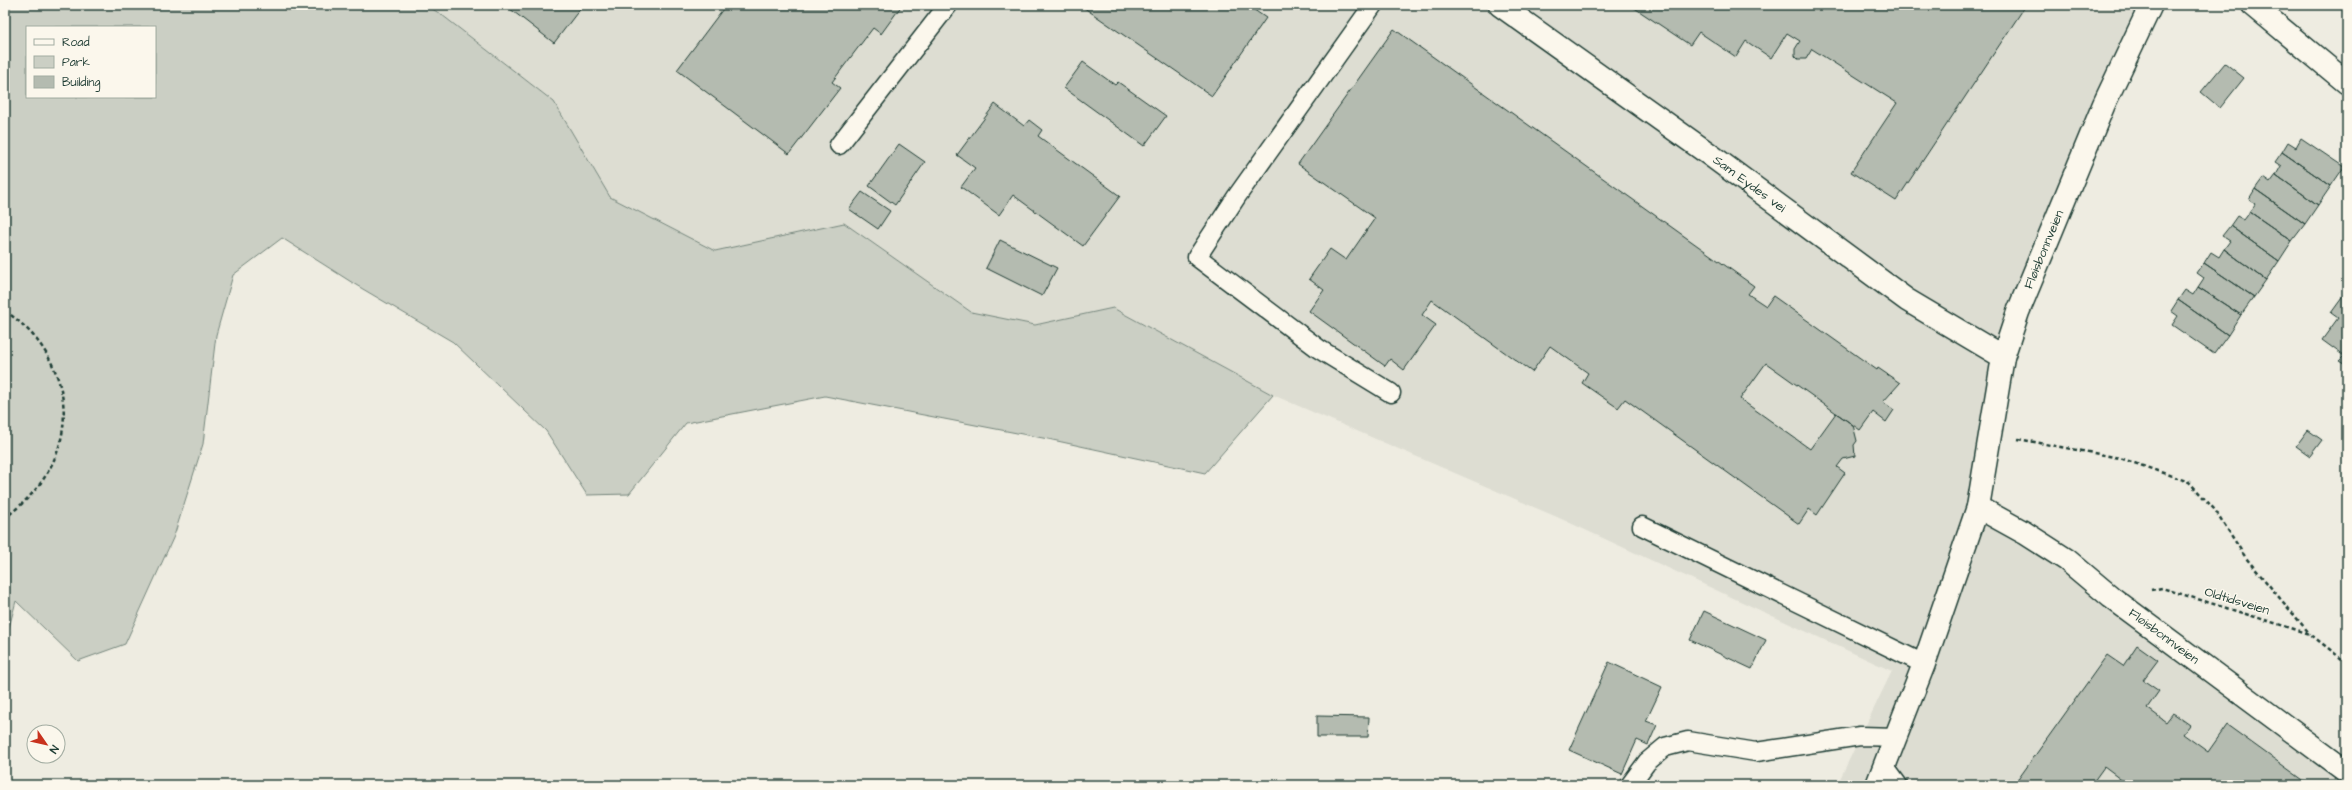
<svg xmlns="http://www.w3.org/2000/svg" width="2352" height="790" font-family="'Architects Daughter',sans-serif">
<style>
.built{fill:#ddddd2}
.green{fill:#cbcfc4;stroke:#75867c;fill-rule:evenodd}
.building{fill:#b4bbb0;stroke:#1f3d34}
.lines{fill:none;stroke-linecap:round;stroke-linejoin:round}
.service-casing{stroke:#1f3d34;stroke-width:21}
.minor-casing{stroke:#1f3d34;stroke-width:25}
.path{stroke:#1f3d34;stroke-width:2.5;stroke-dasharray:4 3;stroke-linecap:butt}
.service{stroke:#fbf7ec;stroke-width:18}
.minor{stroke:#fbf7ec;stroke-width:22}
.labels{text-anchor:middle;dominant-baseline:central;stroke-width:3;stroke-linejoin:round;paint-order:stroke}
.street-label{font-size:13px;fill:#1f3d34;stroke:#fbf7ec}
</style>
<rect width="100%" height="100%" fill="#eeece1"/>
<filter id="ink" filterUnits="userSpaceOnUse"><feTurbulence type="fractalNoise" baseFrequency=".025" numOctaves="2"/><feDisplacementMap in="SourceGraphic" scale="8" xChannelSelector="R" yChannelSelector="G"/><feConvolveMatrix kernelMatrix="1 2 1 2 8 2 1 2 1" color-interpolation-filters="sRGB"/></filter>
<g filter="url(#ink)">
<path class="built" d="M426 5H2151L2018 312 1978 507 2347 771V785H1837L1892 671 1557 517 1273 395 1113 308 1035 325 971 312 844 223 715 251 610 197 554 102 442 15Z"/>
<path class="green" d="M5 5H426L442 15 554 102 610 197 715 251 844 223 971 312 1035 325 1113 308 1273 395 1205 473 1048 439 825 396 686 423 629 494 587 495 546 431 453 342 356 285 282 238 233 275 216 335 203 444 174 536 125 644 78 661 16 601 5 643ZM27 27H155V97H27Z"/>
<path class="building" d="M505 5H583L554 43Z
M726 5H902L881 34 873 28 832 82 840 88 789 154 677 70Z
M1080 5H1247L1266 18 1212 96Z
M1630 5H2026L1896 201 1851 172 1897 103 1812 49 1806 59H1798L1795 56V49L1800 41 1787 33 1771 58 1746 41 1736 57 1699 32 1690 45Z
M1394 29 1754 286 1748 294 1766 306 1773 296 1877 370 1878 368 1900 383 1883 402 1894 410 1886 422 1873 412 1860 430 1766 363 1740 399 1810 449 1836 413 1853 425 1857 441 1854 445 1855 456 1843 459 1837 467 1845 473 1817 515 1809 509 1799 524 1625 399 1618 408 1582 383 1588 373 1550 346 1532 372 1432 300 1422 315 1436 325 1404 370 1390 359 1385 366 1309 311 1324 290 1309 279 1330 249 1346 260 1375 218 1298 164Z
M1083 62 1115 85 1118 82 1166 116 1144 146 1064 88Z
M2225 63 2244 78 2220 108 2201 92Z
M995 104 1024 126 1029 120 1042 130 1038 136 1120 196 1083 246 1013 195 999 215 961 187 975 168 957 155Z
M2301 138 2344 167 2331 186 2282 152 2288 142 2296 147Z
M899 144 925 162 895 205 869 186Z
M2282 152 2331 186 2318 205 2276 175 2281 166 2275 162Z
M2276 175 2318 205 2305 224 2255 189 2263 178 2270 183Z
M2255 189 2305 224 2292 241 2250 212 2256 204 2249 199Z
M862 192 890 211 878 229 849 209Z
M2250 212 2292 241 2279 261 2230 226 2237 216 2244 220Z
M2230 226 2279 261 2266 280 2224 249 2230 241 2222 236Z
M1000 240 1057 268 1042 296 986 268Z
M2224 249 2266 280 2254 297 2204 263 2211 252 2219 257Z
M2204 263 2254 297 2241 315 2198 287 2204 278 2197 273Z
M2198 287 2241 315 2228 335 2178 300 2185 290 2193 295Z
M2347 291V366L2339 361 2344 356 2322 340 2338 318 2331 313Z
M2178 300 2228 335 2214 354 2172 325 2178 316 2171 311Z
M2308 430 2322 440 2310 456 2296 446Z
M1704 611 1766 640 1752 669 1690 640Z
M2137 645 2158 660 2143 680 2159 691 2147 708 2166 722 2173 713 2190 725 2183 734 2208 752 2227 725 2310 785H2128L2104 767 2091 785H2014L2107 655 2123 666Z
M1609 662 1662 687 1646 721 1657 725 1648 745 1637 740 1622 774 1569 750Z
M1317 716 1369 717 1368 737H1317Z"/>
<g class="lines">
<g class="service-casing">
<path id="service" d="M1373 5 1237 196 1197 257 1319 349 1391 393
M839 145 948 5
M1642 526 1924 664
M1884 766 1898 785
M1630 785 1647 762 1665 747 1688 741 1756 752 1860 736 1897 737"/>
</g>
<g class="minor-casing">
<g id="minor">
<path id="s1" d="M1500 5 1709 154 1907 300 2003 357"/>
<path d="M2253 5 2347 83"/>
<path id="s2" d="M1978 507 2025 533 2067 560 2111 597 2347 772"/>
<path id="s3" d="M1877 785 1924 664 1978 507 2003 357 2018 312 2104 104 2151 5"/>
</g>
</g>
<path class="path" d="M5 311C57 345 81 411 50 468 39 489 23 504 5 518
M2018 439 2120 458 2189 482 2215 510 2246 558 2310 634
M2151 590 2162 588 2310 634 2347 663"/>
<use href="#service" class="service"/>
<use href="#minor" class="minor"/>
</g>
</g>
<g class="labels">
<g class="street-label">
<text stroke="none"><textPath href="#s1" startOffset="307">Sam Eydes vei</textPath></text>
<text stroke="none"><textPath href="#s3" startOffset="563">Fløisbonnveien</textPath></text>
<text transform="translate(2237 601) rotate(17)">Oldtidsveien</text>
<text stroke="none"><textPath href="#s2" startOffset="227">Fløisbonnveien</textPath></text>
</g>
</g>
<rect width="2352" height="790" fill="none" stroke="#fbf7ec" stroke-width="20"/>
<rect x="10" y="10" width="2332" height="770" fill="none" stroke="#1f3d34" stroke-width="1.5" filter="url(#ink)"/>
<rect x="26" y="26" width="130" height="72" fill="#fbf7ec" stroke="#a3ada2"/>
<rect x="34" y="39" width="20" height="6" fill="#fbf7ec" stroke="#a3ada2"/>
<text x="62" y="46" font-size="12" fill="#1f3d34">Road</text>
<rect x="34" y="56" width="20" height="12" fill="#cbcfc4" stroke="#a3ada2"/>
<text x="62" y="66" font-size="12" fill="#1f3d34">Park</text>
<rect x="34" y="76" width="20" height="12" fill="#b4bbb0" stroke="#a3ada2"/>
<text x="62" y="86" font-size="12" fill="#1f3d34">Building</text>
<g transform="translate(46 744) rotate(124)"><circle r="19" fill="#fbf7ec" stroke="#a3ada2"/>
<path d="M0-3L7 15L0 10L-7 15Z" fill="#c8321e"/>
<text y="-6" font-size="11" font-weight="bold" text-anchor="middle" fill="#1f3d34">N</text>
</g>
</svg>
